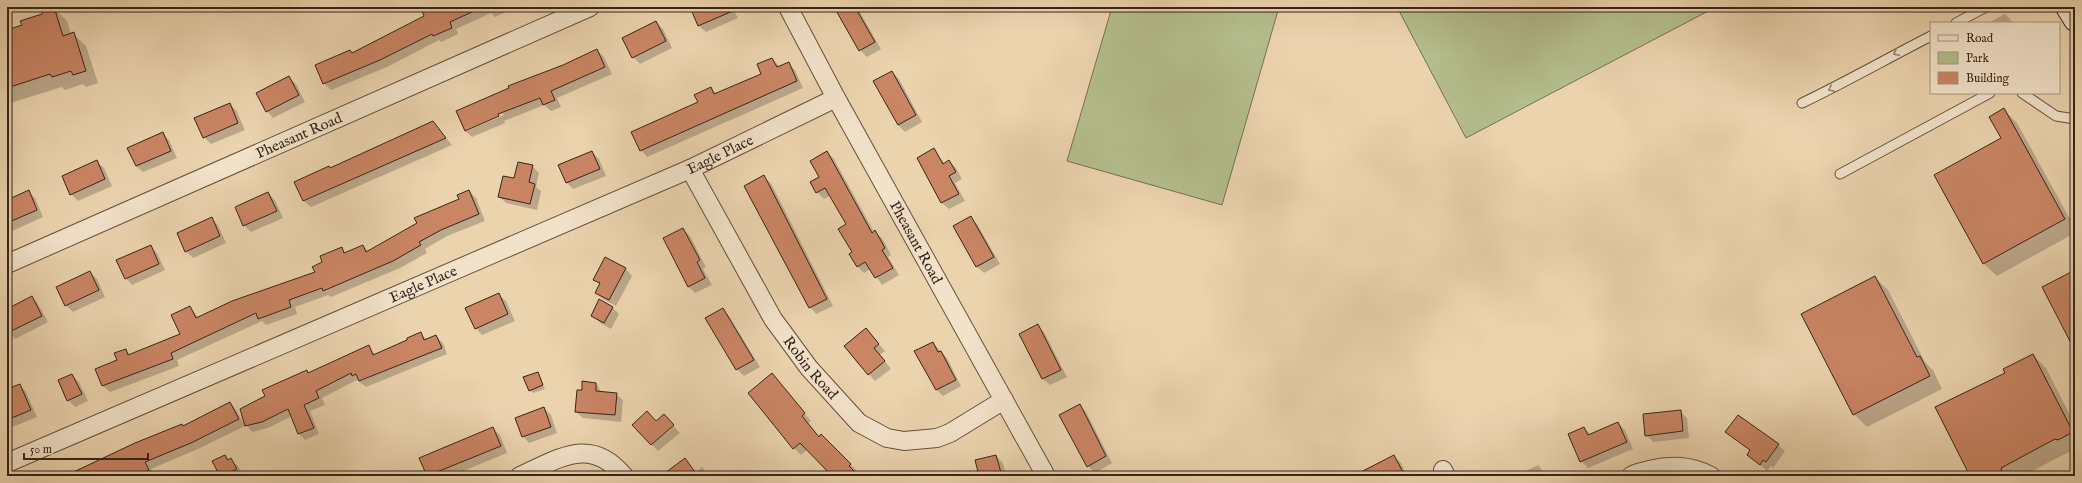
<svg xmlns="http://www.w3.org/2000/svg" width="2082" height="483" font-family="'IM FELL English',serif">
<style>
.green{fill:#b4bd8c;stroke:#767052}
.shadow{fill:#0003;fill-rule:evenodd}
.building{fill:#ca8565;stroke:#372419}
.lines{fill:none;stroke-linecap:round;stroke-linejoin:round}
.service-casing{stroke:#64503e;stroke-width:11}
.minor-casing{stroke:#64503e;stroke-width:20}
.secondary-casing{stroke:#372419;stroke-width:24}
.service{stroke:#f2e2ca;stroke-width:9}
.minor{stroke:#f2e2ca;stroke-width:18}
.secondary{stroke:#f2e2ca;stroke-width:22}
.oneway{stroke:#948372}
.labels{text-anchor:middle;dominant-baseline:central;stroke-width:3;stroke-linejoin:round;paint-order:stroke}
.street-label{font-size:15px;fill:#372419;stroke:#f2e2ca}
</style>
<rect width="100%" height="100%" fill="#ebd3ae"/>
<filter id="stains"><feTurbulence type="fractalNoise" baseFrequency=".005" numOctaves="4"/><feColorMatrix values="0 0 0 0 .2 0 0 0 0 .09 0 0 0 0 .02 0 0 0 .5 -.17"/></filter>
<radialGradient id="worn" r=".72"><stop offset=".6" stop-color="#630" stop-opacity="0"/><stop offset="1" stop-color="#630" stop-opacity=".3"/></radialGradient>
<path class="green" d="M1112 7H1279L1222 205 1067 161Z
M1397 7H1716L1466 138Z"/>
<path class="shadow" d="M432 7H512L513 9 495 17 491 13 456 29 458 34 441 42 439 40 387 67 331 90 324 83 350 51 352 53 425 16Z
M691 7H732L738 18 706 32 699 26Z
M835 7H857L881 49 867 57 860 50Z
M54 8 67 21 71 34H73L86 46 98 83 86 87 83 84 65 90 62 87 7 104V31L23 26Z
M2005 14 2014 23H1988Z
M656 22 663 29 672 48 640 64 633 57Z
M597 50 604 57 612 74 557 98 561 107 551 111 544 105 504 121 505 123 472 137 465 131 457 112 510 89 509 87 563 66ZM503 113 504 115 467 131V129Z
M772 59 780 67 788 63 795 70 803 88 647 157 641 150 699 103 711 89 717 94 763 75Z
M892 72 899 79 922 122 905 132 898 125 875 81Z
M289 77 296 84 305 102 273 118 267 111Z
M229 104 236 110 245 130 211 144 204 137Z
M2004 110 2017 123 2075 228V233L1997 276 1984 264 1935 175 2002 139Z
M433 123 452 145 311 207 304 201 331 169Z
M162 133 169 140 177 158 143 172 136 166Z
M934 150 945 164 949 161 956 168 962 179 955 183 965 201 949 209 942 203 918 159Z
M592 152 599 159 606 176 573 189 567 183Z
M827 152 834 159 874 232 882 238 891 255 888 257 899 275 882 285 871 269 864 273 857 266 847 225 831 195 824 199 817 192Z
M97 162 104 168 112 186 78 201 71 194Z
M532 166 539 173 536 187 541 191 537 210 506 203 499 196 515 180Z
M764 177 771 183 833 306 816 314 810 307Z
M469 191 476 198 485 221 447 236 425 249 427 253 400 268 331 297 328 295 295 307 297 314 266 325 262 321 177 360 179 366 110 392 103 386 96 370 118 360 125 350 131 355 181 334 190 307 199 318 316 272 324 262 341 248 346 253 363 246 368 251 461 200Z
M29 192 35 198 43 217 10 232 7 229V201Z
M268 193 275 200 283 218 251 232 244 225Z
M970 217 977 224 1000 264 984 273 977 267Z
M211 218 218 225 226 243 193 258 186 251Z
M683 229 690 236 706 267 703 269 712 285 695 293 688 286Z
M150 246 157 253 165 270 132 285 126 278Z
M606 258 626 269 632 276 616 306 603 299 596 292 600 285 595 280Z
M90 272 97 279 105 297 73 312 66 305Z
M1875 277 1888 290 1925 362 1933 370 1942 389 1867 427 1854 414Z
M499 295 506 301 515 321 482 335 476 328Z
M32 297 38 304 48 322 15 339 7 329V310Z
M612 307 619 314 611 329 599 322 592 315Z
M723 309 729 316 760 367 744 376 737 369Z
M1038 326 1044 332 1067 377 1050 385 1043 379 1020 334Z
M420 333 427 340 436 336 443 343 447 354 366 387 357 380 322 398 325 405 310 411 319 434 305 440 299 434 292 416 268 428 252 432 246 425 267 397 307 372 309 374 368 347 375 354 409 341Z
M872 336 885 351 880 355 891 369 875 381 845 346Z
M933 343 947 358 961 386 943 396 937 390 916 351Z
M2033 355 2046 368 2075 425V451L2069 452 2022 476H1971L2006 373Z
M537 373 545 389 533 393 530 390Z
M72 375 79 382 88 401 75 407 68 400Z
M772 375 811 421 808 423 819 437 828 442 857 471 855 473 858 476H833L807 450 801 455 794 448Z
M596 383 602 393 616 394 623 400 621 422 583 418 576 412 582 391Z
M20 385 26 392 37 417 10 428 7 425V390Z
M230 403 236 410 245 426 198 449 151 469 154 476H67L100 459 102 461 182 425 183 426Z
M1080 405 1086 412 1112 463 1095 473 1088 466Z
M544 408 551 415 557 433 529 443 523 436Z
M1680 411 1687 418 1689 438 1653 442 1646 435Z
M664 416 680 433 658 451 633 425 656 422Z
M1618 423 1625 430 1633 449 1588 468 1581 461 1584 428 1591 435Z
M493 428 500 435 507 453 451 476H428L420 459Z
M1727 432 1778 445 1785 451 1773 468 1771 466 1767 471 1748 455 1751 451Z
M225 456 238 466 243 476H221L214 462Z
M996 456 1003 463 1006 476H980Z
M1394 457 1401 463 1407 476H1370Z
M685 460 696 472 702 467 710 476H673Z
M1538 465 1547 476H1515Z
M395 470 402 476H379Z"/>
<path class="building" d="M54 7 63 36 74 32 86 71 73 75 71 71 52 77 50 74 7 88V30L22 25 20 21 42 14V11Z
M430 7H483L450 22 452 28 433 36 432 34 380 60 323 84 315 65 350 50 352 53 424 16 422 11Z
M690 7H742L698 26Z
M834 7H855L875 42 859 51Z
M656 21 666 41 632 58 622 38Z
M597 49 605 67 551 91 555 100 543 105 540 98 498 114 499 116 465 131 456 111 509 88 508 86 563 65Z
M772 58 777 67 789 62 797 81 640 151 631 132 698 102 694 95 711 87 714 94 761 74 757 64Z
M892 71 916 115 898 125 873 81Z
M289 76 299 95 266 112 256 93Z
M230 103 238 123 203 138 194 118Z
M2004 108 2065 219 1983 264 1934 175 2001 138 1989 117Z
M433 121 446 138 303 201 294 182 329 166 330 168Z
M163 132 171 151 136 166 127 148Z
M934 148 943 164 949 160 956 172 949 176 959 194 941 203 917 158Z
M592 151 600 169 566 183 558 165Z
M827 151 872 233 875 230 885 248 882 250 893 268 875 278 865 262 857 267 849 254 852 252 838 229 846 224 825 188 816 193 810 182 819 177 810 161Z
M97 160 105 179 70 195 62 176Z
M518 162 533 165 529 182 535 184 530 204 498 197 503 176 514 178Z
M764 175 827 299 809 308 744 186Z
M29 190 37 210 7 223V200Z
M469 190 479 214 441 230 419 242 421 245 393 261 323 291 322 288 289 300 291 307 258 319 256 313 171 353 173 359 102 386 95 369 117 360 114 353 126 349 128 355 180 334 171 315 190 306 196 318 232 301 315 272 312 267 322 262 320 256 342 247 344 253 363 245 366 252 417 223 414 218 459 199 457 195Z
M268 192 277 211 243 226 235 207Z
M971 216 994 257 976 267 953 226Z
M212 217 220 236 185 252 177 233Z
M683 228 700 260 697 262 705 278 688 287 663 238Z
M151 245 159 264 125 279 116 260Z
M605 257 626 268 609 300 595 293 600 283 593 280Z
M2075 270V351L2042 287Z
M90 271 99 290 65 306 56 287Z
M1875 276 1917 357 1920 356 1930 376 1853 415 1801 314Z
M499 293 508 314 475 329 465 308Z
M32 296 42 316 7 333V309Z
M599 299 613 307 604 323 591 316Z
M723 308 754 360 736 370 705 318Z
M1038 324 1061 370 1042 379 1019 334Z
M866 328 879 344 874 348 885 361 868 375 844 346Z
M421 332 424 340 436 335 442 348 359 381 356 374 352 376 351 373 316 391 319 398 304 405 314 428 298 434 288 409 262 422 245 426 240 409 265 396 262 390 307 370 308 373 369 345 373 355 407 340V338Z
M933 342 938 352 941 351 956 380 936 390 914 351Z
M2033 354 2073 432 2058 440 2055 439 2001 468 2002 471 1993 476H1970L1935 407 2005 373 2003 369Z
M538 372 543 385 529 391 523 377Z
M772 373 805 413 802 416 819 437 821 434 851 464 849 466 859 476H832L800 443 793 449 748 393Z
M72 374 82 394 67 401 58 380Z
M582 381 596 383V391L617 393 615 415 575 412 577 390H582Z
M20 384 31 410 7 420V389Z
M230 402 239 419 191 443 145 462 149 470 136 476H65L135 443 182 424 183 426Z
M1080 404 1106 456 1087 467 1059 415Z
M544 407 551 427 522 437 515 418Z
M1681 410 1683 431 1645 436 1643 414Z
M647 411 656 421 664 414 674 425 651 445 632 425Z
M1738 415 1779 444 1766 462 1763 460 1760 465 1747 455 1750 450 1725 432Z
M1618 422 1627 442 1580 462 1568 434 1584 427 1588 435Z
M493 427 501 446 427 476 419 458Z
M225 455 228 460 231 458 237 469 220 476 212 461Z
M996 455 1002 476H979L975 460Z
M1394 455 1405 476H1353Z
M685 458 698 476H661Z"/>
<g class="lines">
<g class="service-casing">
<path id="service" d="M1956 23 1986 7
M2022 93 2056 116 2075 119
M1802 103C1846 82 1888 58 1931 36
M1840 174 1990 93"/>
</g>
<g class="minor-casing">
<g id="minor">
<path id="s1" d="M788 7 836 98 1046 476"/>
<path id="s2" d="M690 169 773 319 809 368 859 423 887 438 904 441 937 438 950 433 1004 400"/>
<path id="s3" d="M7 264 590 7"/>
<path id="s4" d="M7 463 690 169 836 98"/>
<path d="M1443 470 1446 476"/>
<path d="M520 476C559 459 590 435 624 476"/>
<path d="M1631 476C1636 473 1643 472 1649 470 1671 465 1690 465 1711 476"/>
</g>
</g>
<g class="secondary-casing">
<path id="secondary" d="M2067 7 2075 20"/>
</g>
<use href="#service" class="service"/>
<use href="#minor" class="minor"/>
<use href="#secondary" class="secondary"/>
</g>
<defs><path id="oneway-chevron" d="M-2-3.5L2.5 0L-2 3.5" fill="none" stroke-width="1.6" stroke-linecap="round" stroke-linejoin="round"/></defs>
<g class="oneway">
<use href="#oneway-chevron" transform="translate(1896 53) rotate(153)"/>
<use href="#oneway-chevron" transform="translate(1831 89) rotate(155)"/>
</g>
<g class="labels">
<g class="street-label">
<text stroke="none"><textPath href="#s3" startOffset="319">Pheasant Road</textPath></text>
<text stroke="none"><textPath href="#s4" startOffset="777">Eagle Place</textPath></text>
<text stroke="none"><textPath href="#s1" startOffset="268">Pheasant Road</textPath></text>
<text stroke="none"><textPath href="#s4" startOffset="453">Eagle Place</textPath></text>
<text stroke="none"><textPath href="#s2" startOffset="233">Robin Road</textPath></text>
</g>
</g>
<rect width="2082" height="483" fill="none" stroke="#ebd3ae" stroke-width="24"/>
<rect x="8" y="8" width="2066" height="467" fill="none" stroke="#372419" stroke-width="2"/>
<rect x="12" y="12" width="2058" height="459" fill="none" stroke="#372419"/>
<rect x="1930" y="22" width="130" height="72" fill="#f2e2ca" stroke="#a79683"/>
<rect x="1938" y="35" width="20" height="6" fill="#f2e2ca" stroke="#a79683"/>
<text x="1966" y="42" font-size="12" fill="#372419">Road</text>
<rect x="1938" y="52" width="20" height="12" fill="#b4bd8c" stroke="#a79683"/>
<text x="1966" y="62" font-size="12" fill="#372419">Park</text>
<rect x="1938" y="72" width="20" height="12" fill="#ca8565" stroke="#a79683"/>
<text x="1966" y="82" font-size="12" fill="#372419">Building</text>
<path d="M24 453v6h124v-6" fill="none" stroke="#372419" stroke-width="2"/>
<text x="30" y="453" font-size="12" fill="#372419" stroke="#f2e2ca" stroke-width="3" paint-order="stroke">50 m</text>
<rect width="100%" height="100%" filter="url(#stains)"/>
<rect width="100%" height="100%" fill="url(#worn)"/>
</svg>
